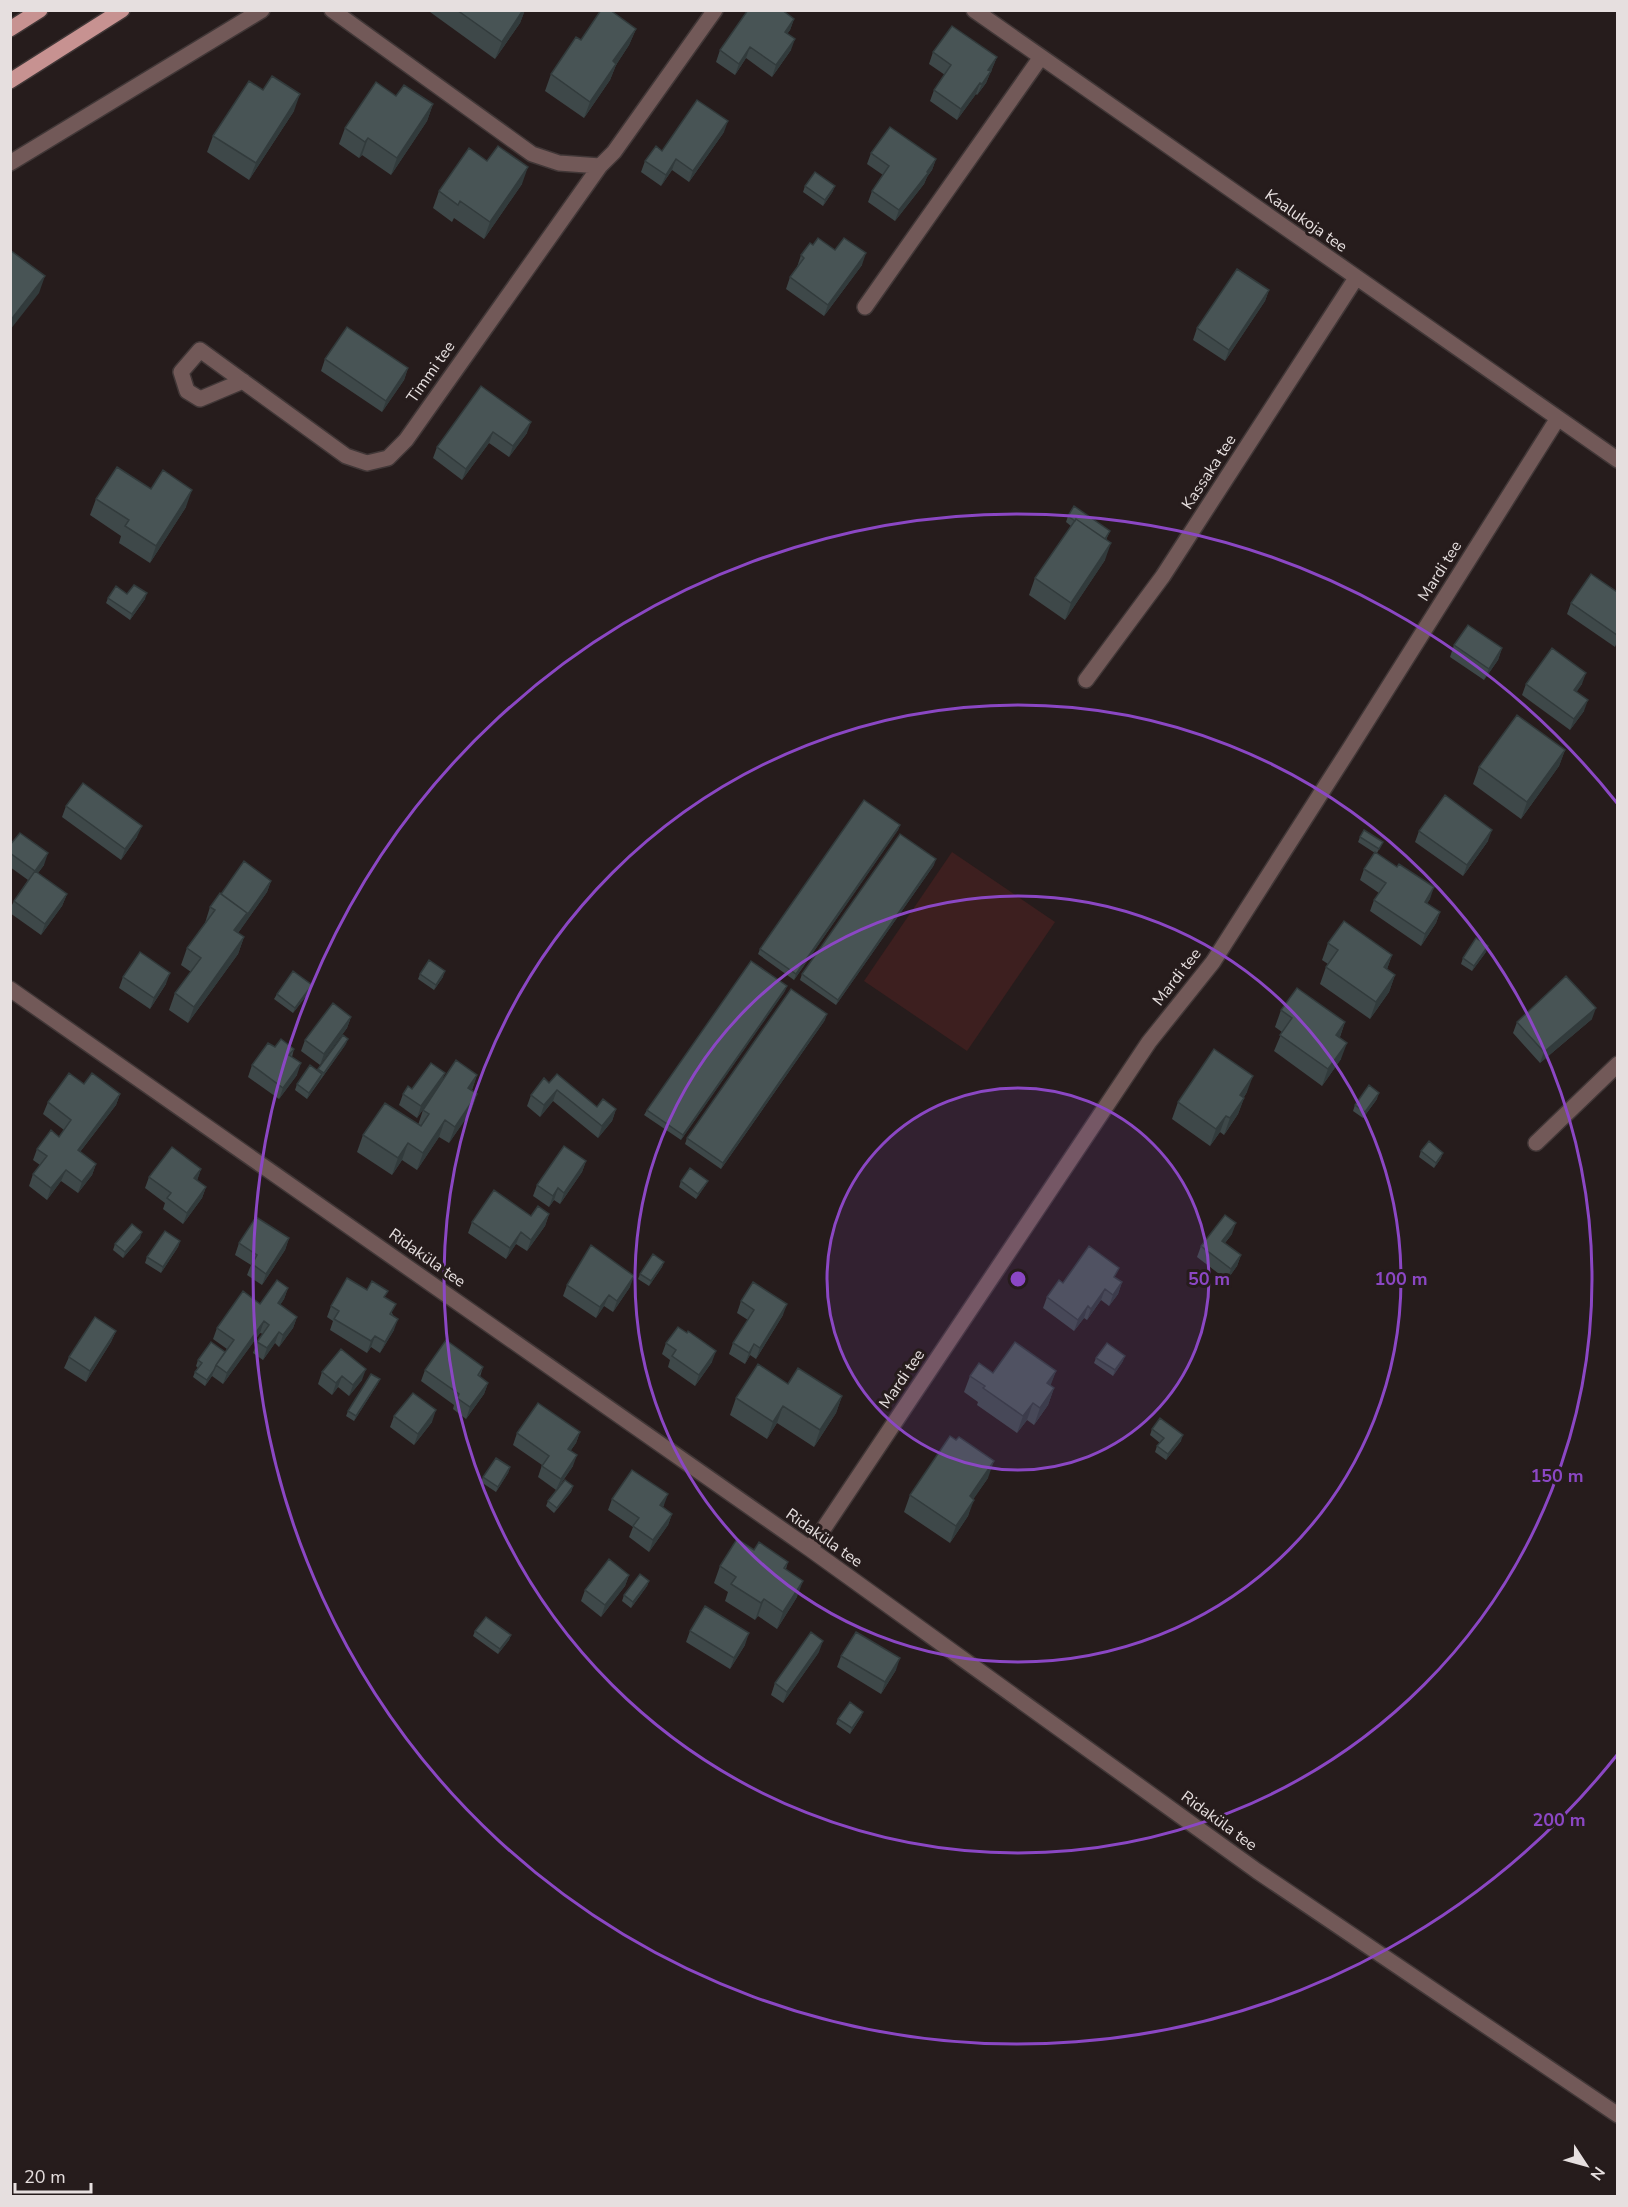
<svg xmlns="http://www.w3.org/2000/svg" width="1628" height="2207" font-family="'Nunito Sans',sans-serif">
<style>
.green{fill:#3d1f1f}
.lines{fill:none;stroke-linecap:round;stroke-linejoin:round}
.minor-casing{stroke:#413737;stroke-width:18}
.major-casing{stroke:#413737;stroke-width:18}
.minor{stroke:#725958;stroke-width:15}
.major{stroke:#c79291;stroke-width:15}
.wall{fill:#3e4849}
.shaded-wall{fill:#323b3c}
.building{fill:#485455;stroke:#323b3c;stroke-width:1.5}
.ring{fill:none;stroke:#8b47c4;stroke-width:3}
.labels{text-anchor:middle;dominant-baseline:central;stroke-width:6;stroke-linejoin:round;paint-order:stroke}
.street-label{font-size:16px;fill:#e6dfdf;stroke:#261c1c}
.centre{fill:#8b47c4;stroke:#261c1c;stroke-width:3}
.ring-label{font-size:18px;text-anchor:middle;font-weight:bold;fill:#8b47c4;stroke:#261c1c;stroke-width:6;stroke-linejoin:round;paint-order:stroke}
</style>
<rect width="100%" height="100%" fill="#261c1c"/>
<path class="green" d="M952 852 1055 922 967 1051 864 981Z"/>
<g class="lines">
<g class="minor-casing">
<path id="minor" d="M332 10 532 154 559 163 600 166 614 152 715 10
M974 10 1618 460
M10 163 262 10
M865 307 1041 57
M243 381 200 399 187 391 181 372 200 350 346 456 367 463 388 458 406 440 600 166
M1086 680 1163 576 1356 278
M10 989 810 1549 1257 1871 1618 2115
M1536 1143 1618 1064
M810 1549 1149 1042 1213 962 1350 748 1558 418"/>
</g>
<g class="major-casing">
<path id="major" d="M10 29 40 10
M10 81 122 10"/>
</g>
<use href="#minor" class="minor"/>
<use href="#major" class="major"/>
</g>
<path class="wall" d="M430 10H525L520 23 495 59 430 12Z
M794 19 790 30 787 34 791 50 772 77 746 58 735 75 716 62 720 50Z
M636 29 629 45 616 65 610 80 584 118 545 91 551 74 581 40Z
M933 52 997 57 986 83 977 95 976 94 957 120 930 101 934 90 945 75 929 64Z
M396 96 433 104 427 121 391 175 362 155 359 158 339 144 345 128Z
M294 111 249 180 207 152 213 136Z
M724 132 689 182 672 170 661 186 641 172 645 161Z
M871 153 936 159 932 170 927 177 924 184 895 221 868 202 872 191 883 175 867 164Z
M522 184 484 239 454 218 452 222 433 208 439 191Z
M805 186 833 191 823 206 803 192Z
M813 245 835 250 862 265 824 316 786 289 790 277 797 267 801 255Z
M1269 290 1265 301 1225 361 1193 340 1197 328Z
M325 359 408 368 404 380 382 412 321 371Z
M481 386 527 433 509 457 489 443 462 480 433 458 437 447Z
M151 489 186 507 150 563 119 543 121 536 90 515 96 499Z
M1068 516 1110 531 1106 540 1105 560 1065 620 1029 595 1035 578 1071 526 1066 522Z
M1617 592V642L1615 647 1567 614 1571 603Z
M127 594 145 599 130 620 106 603 108 598Z
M1454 645 1502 648 1498 660 1484 680 1450 657Z
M1526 684H1582L1576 692 1584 711 1570 730 1522 695Z
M1565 750 1559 766 1521 819 1473 784 1479 767Z
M66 806 137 837 121 860 62 817Z
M900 825 898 830 794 980 758 954 760 949Z
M1419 831 1488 841 1463 876 1415 842Z
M1360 837 1383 842 1377 853 1430 899 1427 903 1440 912 1436 923 1421 946 1370 911 1374 900 1379 893 1360 880 1364 869 1375 853 1358 842Z
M10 845 44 865 38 873 67 894 62 906 41 935 10 913V909L14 901 28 880 10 867Z
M934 865 836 1005 800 980 802 974Z
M271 881 267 892 238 933 244 937 238 954 188 1023 169 1010 175 993 191 972 181 965 187 948 205 923 210 907 221 894Z
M1328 943 1392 955 1387 969 1395 975 1389 992 1370 1019 1320 984 1326 967 1328 964 1322 960Z
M1486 952 1472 971 1461 964 1463 958Z
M420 974 443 977 434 990 418 979Z
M123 977 166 984 150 1009 119 988Z
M312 985 310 991 293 1013 274 999 277 994Z
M785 991 681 1140 644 1115 647 1110Z
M1281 1010 1345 1022 1340 1037 1341 1059 1322 1086 1274 1051 1282 1032 1275 1027Z
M351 1017 347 1028 320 1065 301 1051 305 1040Z
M1592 1019 1540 1063 1513 1033 1517 1022Z
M825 1020 721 1169 685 1144 687 1138Z
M346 1044 307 1099 295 1090 297 1084 317 1071Z
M275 1047 294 1049 292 1057 297 1075 279 1099 248 1077 252 1065Z
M477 1075 472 1090 477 1094 471 1111 449 1143 439 1137 417 1170 402 1160 392 1175 357 1152 363 1135 418 1125 423 1110Z
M549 1083 597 1107 616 1109 612 1121 598 1138 553 1101 540 1117 527 1106 531 1095Z
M84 1084 120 1094 116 1105 80 1152 96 1164 92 1175 78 1193 61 1181 47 1200 29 1186 33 1174 40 1165 33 1160 37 1149 59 1137 64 1130 43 1114 48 1102Z
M441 1084 417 1118 399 1105 403 1094 412 1089Z
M1247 1092 1244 1097V1098L1238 1114 1224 1135 1220 1132 1210 1146 1172 1119 1178 1102Z
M1377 1099 1363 1118 1353 1111 1355 1105Z
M1421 1151 1441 1158 1434 1168 1419 1157Z
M586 1161 582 1172 560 1204 554 1200 549 1207 533 1196 537 1185Z
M201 1169 197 1180 206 1187 202 1198 183 1224 163 1209 165 1203 145 1188 149 1177Z
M681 1181H708L705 1186 696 1199 679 1187Z
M549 1214 545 1226 527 1251 516 1244 506 1259 468 1233 472 1222Z
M1232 1234 1225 1243 1241 1255 1237 1266 1227 1280 1197 1257 1201 1246Z
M140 1238 123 1258 113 1250 115 1244Z
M289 1238 285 1250 262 1285 247 1275 251 1265 235 1255 239 1243Z
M180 1241 178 1247 161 1273 145 1263 147 1257Z
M664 1262 662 1267 649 1286 638 1279 640 1274Z
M1116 1278 1122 1282 1118 1294 1109 1306 1101 1300 1087 1320 1084 1318 1074 1331 1043 1308 1047 1297 1063 1283Z
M567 1285 630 1287 613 1312 604 1306 596 1318 563 1296Z
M288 1288 284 1299 280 1305 297 1317 293 1328 279 1347 275 1343 263 1360 253 1353 257 1342 263 1334 260 1333 223 1384 212 1376 205 1386 193 1377 195 1372 198 1368 196 1366 198 1360 225 1352 227 1349 213 1339 217 1328Z
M367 1290 385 1298 393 1315 394 1330 380 1353 371 1347 367 1353 330 1330 333 1321 327 1317 331 1306Z
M741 1301 783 1315 756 1359 750 1355 745 1364 729 1354 733 1343 748 1320 737 1313Z
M116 1331 111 1342 86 1382 64 1368 69 1357Z
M666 1343 712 1362 695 1386 668 1367 670 1360 662 1354Z
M1096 1358 1123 1361 1113 1376 1094 1363Z
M483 1367 480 1377 488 1383 484 1394 466 1419 453 1409 454 1405 421 1381 425 1370Z
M1056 1371 1050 1385 1054 1388 1048 1405 1034 1425 1027 1420 1017 1433 977 1405 978 1402 964 1392 970 1376 993 1373Z
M322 1372 362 1380 349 1396 338 1387 332 1395 318 1384Z
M380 1379 377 1385 354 1421 346 1416 348 1411Z
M842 1396 836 1413 814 1447 777 1423 767 1439 730 1415 736 1398Z
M394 1416 432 1422 414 1445 390 1427Z
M1152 1429 1181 1441 1166 1460 1155 1452 1157 1446 1160 1443 1150 1435Z
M580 1432 576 1443 571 1450 573 1466 558 1488 573 1486 571 1492 554 1513 546 1506 548 1501 556 1490 538 1477 542 1465 513 1445 517 1433Z
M510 1467 508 1473 496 1492 481 1482 483 1477Z
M988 1478 973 1499 968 1516 950 1543 904 1512 910 1495Z
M612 1499 664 1505 663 1507 672 1514 668 1525 649 1552 629 1537 633 1527 608 1510Z
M754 1550 788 1562 786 1569 797 1597 777 1629 758 1616 755 1620 725 1601 728 1592 714 1583 720 1566Z
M629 1575 625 1586 601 1617 581 1601 585 1590Z
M649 1581 647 1586 631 1608 622 1601 624 1595Z
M475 1631 511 1635 509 1640 498 1654 473 1636Z
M690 1631 745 1645 730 1669 686 1642Z
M819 1652 783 1703 771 1695 775 1683Z
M841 1656 896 1670 881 1694 837 1667Z
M863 1712 861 1717 850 1734 836 1724 838 1719Z"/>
<path class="shaded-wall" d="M523 10H525L520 23 495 59 502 42Z
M794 19 790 30 780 43 785 32Z
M636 29 629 45 616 65 610 80 584 118 590 102 613 61Z
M795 39 791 50 772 77 776 65Z
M750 47 746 58 735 75 739 64Z
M997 57 986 83 977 95 982 84 988 70Z
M980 83 976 94 957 120 961 109Z
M300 94 294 111 249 180 256 163Z
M433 104 427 121 391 175 397 158Z
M728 121 724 132 689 182 693 171Z
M368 138 362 155 359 158 365 142Z
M676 159 672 170 661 186 666 175Z
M936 159 932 170 927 177 924 184 895 221 899 210Z
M528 167 522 184 484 239 490 222Z
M835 186 833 191 823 206 825 200Z
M866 253 862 265 824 316 828 305Z
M45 276 39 293 10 330V321Z
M1269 290 1265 301 1225 361 1229 350Z
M408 368 404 380 382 412 386 401Z
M531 422 527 433 509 457 513 446Z
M493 432 489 443 462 480 466 469Z
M192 490 186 507 150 563 156 546Z
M1111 543 1105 560 1065 620 1071 603Z
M147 593 145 599 130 620 132 614Z
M1502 648 1498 660 1484 680 1489 669Z
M1586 673 1582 684 1570 702 1574 690Z
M1588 700 1584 711 1570 730 1574 719Z
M1565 750 1559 766 1521 819 1527 802Z
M900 825 898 830 794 980 796 974Z
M142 826 137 837 121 860 125 849Z
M1492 830 1488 841 1463 876 1467 865Z
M48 853 44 865 31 882 35 871Z
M936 859 934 865 836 1005 838 1000Z
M271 881 267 892 241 929 228 946 234 930Z
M1434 887 1430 899 1421 913 1425 902Z
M67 894 62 906 41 935 45 924Z
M1440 912 1436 923 1421 946 1425 934Z
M244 937 238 954 188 1023 194 1007Z
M1488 946 1486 952 1472 971 1474 966Z
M1392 955 1386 972 1384 967Z
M445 971 443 977 434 990 436 985Z
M170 973 166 984 150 1009 154 998Z
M1395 975 1389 992 1370 1019 1376 1002Z
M312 985 310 991 293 1013 295 1008Z
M787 986 785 991 681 1140 683 1135Z
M1596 1008 1592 1019 1540 1063 1544 1052Z
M827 1014 825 1020 721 1169 723 1163Z
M351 1017 347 1028 320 1065 324 1054Z
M1345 1022 1339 1039 1336 1035Z
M348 1039 346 1044 321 1079 324 1073Z
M1347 1043 1341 1059 1322 1086 1328 1069Z
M301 1063 297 1075 279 1099 283 1088Z
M445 1073 441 1084 417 1118 421 1106Z
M322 1074 320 1080 307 1099 309 1093Z
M477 1075 471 1092 468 1088Z
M1253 1076 1247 1092 1234 1112 1240 1095Z
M557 1090 553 1101 540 1117 544 1105Z
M1379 1093 1377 1099 1363 1118 1365 1112Z
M120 1094 116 1105 73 1161 78 1150Z
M477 1094 471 1111 449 1143 455 1127Z
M1244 1098 1238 1114 1224 1135 1230 1118Z
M616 1109 612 1121 598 1138 602 1126Z
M1226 1116 1220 1132 1210 1146 1216 1129Z
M445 1120 439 1137 417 1170 423 1153Z
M408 1143 402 1160 392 1175 398 1158Z
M1443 1153 1441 1158 1434 1168 1436 1163Z
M586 1161 582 1172 560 1204 564 1193Z
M96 1164 92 1175 78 1193 82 1182Z
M201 1169 197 1181 194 1178Z
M66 1170 61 1181 47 1200 51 1188Z
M708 1181 705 1186 696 1199 698 1194Z
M206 1187 202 1198 183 1224 187 1213Z
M558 1188 554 1200 549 1207 553 1196Z
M549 1214 545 1226 527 1251 531 1240Z
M1236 1223 1232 1234 1218 1252 1222 1241Z
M142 1232 140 1238 123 1258 125 1252Z
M521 1232 516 1244 506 1259 510 1248Z
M289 1238 285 1250 262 1285 266 1274Z
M180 1241 178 1247 161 1273 163 1267Z
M1241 1255 1237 1266 1227 1280 1231 1269Z
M664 1262 662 1267 649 1286 651 1281Z
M634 1276 630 1287 613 1312 617 1301Z
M1122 1282 1118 1294 1109 1306 1113 1295Z
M288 1288 284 1299 274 1314 278 1303Z
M1105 1289 1101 1300 1087 1320 1091 1309Z
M609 1295 604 1306 596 1318 600 1307Z
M787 1304 783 1315 756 1359 760 1348Z
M1088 1306 1084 1318 1074 1331 1078 1320Z
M297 1317 293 1328 279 1347 283 1335Z
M398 1319 394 1330 380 1353 385 1342Z
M264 1321 260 1333 223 1384 227 1373Z
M116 1331 111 1342 86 1382 90 1371Z
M279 1332 275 1343 263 1360 267 1348Z
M375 1336 371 1347 367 1353 371 1341Z
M754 1344 750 1355 745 1364 749 1353Z
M716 1351 712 1362 695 1386 699 1375Z
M1125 1356 1123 1361 1113 1376 1115 1370Z
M366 1369 362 1380 349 1396 353 1385Z
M214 1370 212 1376 205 1386 207 1380Z
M1056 1371 1050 1387 1047 1383Z
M342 1376 338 1387 332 1395 336 1383Z
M380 1379 377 1385 354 1421 356 1416Z
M488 1383 484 1394 466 1419 470 1407Z
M1054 1388 1048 1405 1034 1425 1040 1408Z
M842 1396 836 1413 814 1447 820 1430Z
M1033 1403 1027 1420 1017 1433 1023 1416Z
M783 1406 777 1423 767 1439 773 1422Z
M436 1410 432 1422 414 1445 418 1434Z
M580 1432 576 1443 564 1460 568 1449Z
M1183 1435 1181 1441 1166 1460 1168 1454Z
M577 1455 573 1466 556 1490 561 1479Z
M994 1461 988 1478 964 1513 970 1496Z
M510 1467 508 1473 496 1492 498 1487Z
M573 1486 571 1492 554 1513 557 1508Z
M668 1494 664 1505 656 1517 660 1505Z
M974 1500 968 1516 950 1543 956 1526Z
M672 1514 668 1525 649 1552 653 1540Z
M629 1575 625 1586 601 1617 605 1605Z
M649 1581 647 1586 631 1608 633 1602Z
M803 1581 797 1597 777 1629 783 1612Z
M764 1599 758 1616 755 1620 761 1603Z
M749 1633 745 1645 730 1669 734 1658Z
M511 1635 509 1640 498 1654 500 1649Z
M823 1641 819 1652 783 1703 787 1692Z
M900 1658 896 1670 881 1694 885 1682Z
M863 1712 861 1717 850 1734 852 1728Z"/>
<path class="building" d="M457 10H523L502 42Z
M601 10H610L636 29 613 61 616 64 590 102 551 74 576 37 581 40Z
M748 10H782L794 19 785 32 795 39 776 65 750 47 739 64 720 50Z
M952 26 997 57 988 70 991 71 982 84 980 83 961 109 934 90 951 65 933 52Z
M272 76 300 94 256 163 213 136 249 81 263 90Z
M376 82 396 96 404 85 433 104 397 158 368 138 365 142 345 128Z
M697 100 728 121 693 171 676 159 666 175 645 161 656 146 662 151Z
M890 127 936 159 927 172 928 173 899 210 872 191 889 166 871 153Z
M498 146 528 167 490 222 460 201 458 205 439 191 469 148 487 161Z
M815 172 835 186 825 200 805 186Z
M818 238 835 250 844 238 866 253 828 305 790 277 804 258 801 255 810 243 813 245Z
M10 250 45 276 10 321Z
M1237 269 1269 290 1229 350 1197 328Z
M347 327 408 368 386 401 325 359Z
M481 386 531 422 513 446 493 432 466 469 437 447Z
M117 467 151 489 163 470 192 490 156 546 125 526 129 520 96 499Z
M1074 506 1110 531 1105 539 1076 519 1075 521 1068 516Z
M1076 519 1111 543 1071 603 1035 578Z
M1591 574 1617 592V635L1571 603Z
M134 585 147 593 132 614 108 598 116 586 127 594Z
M1468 625 1502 648 1489 669 1454 645Z
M1552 648 1586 673 1574 690 1588 700 1574 719 1526 684Z
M1517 715 1565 750 1527 802 1479 767Z
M83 783 142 826 125 849 66 806Z
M1445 795 1492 830 1467 865 1419 831Z
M864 800 900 825 796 974 760 949Z
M1364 830 1383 842 1379 849 1360 837Z
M20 833 48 853 35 871 10 853V845Z
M900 834 936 859 838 1000 802 974Z
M1375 852 1397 867 1399 864 1434 887 1425 902 1440 912 1425 934 1374 900 1386 883 1364 869Z
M244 861 271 881 245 918 247 913 221 894Z
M35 871 67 894 45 924 14 901Z
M220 893 247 913 234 930 244 937 194 1007 175 993 201 958 187 948 215 910 210 907Z
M1344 921 1392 955 1384 967 1395 975 1376 1002 1326 967 1338 950 1328 943Z
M1476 938 1488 946 1474 966 1463 958Z
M140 952 170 973 154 998 123 977Z
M429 960 445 971 436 985 420 974Z
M751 961 787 986 683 1135 647 1110Z
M293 971 312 985 295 1008 277 994Z
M1566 976 1596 1008 1544 1052 1517 1022Z
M1297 988 1345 1022 1336 1035 1347 1043 1328 1069 1280 1035 1292 1018 1281 1010Z
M791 989 827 1014 723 1163 687 1138Z
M333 1003 351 1017 324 1054 305 1040Z
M343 1035 348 1039 324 1073 318 1069Z
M281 1039 294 1049 289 1055 301 1063 283 1088 252 1065 268 1043 275 1047Z
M1214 1049 1253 1076 1240 1095 1244 1098 1230 1118 1226 1116 1216 1129 1178 1102Z
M456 1060 477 1075 468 1088 477 1094 455 1127 445 1120 423 1153 408 1143 398 1158 363 1135 385 1103 421 1126 429 1114 423 1110Z
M431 1063 445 1073 421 1106 403 1094 408 1086 412 1089Z
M310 1065 322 1074 309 1093 297 1084Z
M69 1073 84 1084 92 1073 120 1094 78 1150 96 1164 82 1182 66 1170 51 1188 33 1174 47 1156 37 1149 51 1130 59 1137 71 1120 48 1102Z
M557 1074 597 1107 603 1099 616 1109 602 1126 557 1090 544 1105 531 1095 544 1078 549 1083Z
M1369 1085 1379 1093 1365 1112 1355 1105Z
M1429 1141 1443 1153 1436 1163 1421 1151Z
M564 1146 586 1161 564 1193 558 1188 553 1196 537 1185Z
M172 1147 201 1169 194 1178 206 1187 187 1213 167 1198 171 1193 149 1177Z
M690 1168 708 1181 698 1194 681 1181Z
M494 1190 531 1216 538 1206 549 1214 531 1240 521 1232 510 1248 472 1222Z
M1225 1215 1236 1223 1222 1241 1241 1255 1231 1269 1201 1246Z
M256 1217 289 1238 266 1274 252 1264 257 1255 239 1243Z
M132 1224 142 1232 125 1252 115 1244Z
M165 1231 180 1241 163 1267 147 1257Z
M591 1245 634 1276 617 1301 609 1295 600 1307 567 1285Z
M1089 1246 1119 1268 1114 1277 1122 1282 1113 1295 1105 1289 1091 1309 1088 1306 1078 1320 1047 1297 1059 1280 1063 1283Z
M653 1254 664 1262 651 1281 640 1274Z
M347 1278 367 1290 372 1281 388 1291 384 1297 396 1304 390 1314 398 1319 385 1342 375 1336 371 1341 334 1319 339 1311 331 1306Z
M277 1280 288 1288 278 1303 297 1317 283 1335 279 1332 267 1348 257 1342 269 1325 264 1321 227 1373 216 1365 234 1340 217 1328 243 1291 260 1304Z
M753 1282 787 1304 760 1348 754 1344 749 1353 733 1343 754 1310 741 1301Z
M95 1317 116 1331 90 1371 69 1357Z
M678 1327 687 1333 688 1331 716 1351 699 1375 672 1356 676 1350 666 1343Z
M446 1340 483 1367 478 1375 488 1383 470 1407 457 1398 459 1394 425 1370Z
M211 1342 225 1352 216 1365 214 1370 207 1380 195 1372 202 1363 198 1360Z
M1015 1342 1056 1371 1047 1383 1054 1388 1040 1408 1033 1403 1023 1416 983 1388 985 1386 970 1376 979 1363 993 1373Z
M1107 1343 1125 1356 1115 1370 1096 1358Z
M341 1349 366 1369 353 1385 342 1376 336 1383 322 1372Z
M758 1364 788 1384 798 1368 842 1396 820 1430 783 1406 773 1422 736 1398Z
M371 1374 380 1379 356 1416 348 1411Z
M413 1393 436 1410 418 1434 394 1416Z
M538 1403 580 1432 568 1449 577 1455 561 1479 542 1466 549 1456 517 1433Z
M1160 1418 1183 1435 1168 1454 1157 1446 1164 1438 1152 1429Z
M950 1436 956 1440 959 1437 994 1461 970 1496 974 1500 956 1526 910 1495Z
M496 1458 510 1467 498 1487 483 1477Z
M632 1470 668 1494 660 1505 672 1514 653 1540 633 1526 639 1518 612 1499Z
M565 1480 573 1486 557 1508 548 1501Z
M737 1539 754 1550 759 1542 788 1562 784 1568 803 1581 783 1612 764 1599 761 1603 731 1584 736 1577 720 1566Z
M609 1559 629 1575 605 1605 585 1590Z
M640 1574 649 1581 633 1602 624 1595Z
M705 1606 749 1633 734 1658 690 1631Z
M486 1617 511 1635 500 1649 475 1631Z
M811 1632 823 1641 787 1692 775 1683Z
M856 1632 900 1658 885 1682 841 1656Z
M850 1702 863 1712 852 1728 838 1719Z"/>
<circle cx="1018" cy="1279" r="191" fill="#8b47c4" fill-opacity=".12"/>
<g class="ring">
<circle cx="1018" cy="1279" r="191"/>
<circle cx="1018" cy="1279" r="383"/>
<circle cx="1018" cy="1279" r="574"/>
<path d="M1617 1755A765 765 0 1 1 1617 803"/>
</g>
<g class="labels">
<g class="street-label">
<text transform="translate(1306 221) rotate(35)">Kaalukoja tee</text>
<text transform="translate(431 372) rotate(-55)">Timmi tee</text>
<text transform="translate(1209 472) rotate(-57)">Kassaka tee</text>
<text transform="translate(1440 571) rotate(-58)">Mardi tee</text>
<text transform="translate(1177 977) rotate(-52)">Mardi tee</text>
<text transform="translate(427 1258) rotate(35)">Ridaküla tee</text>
<text transform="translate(902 1379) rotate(-56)">Mardi tee</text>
<text transform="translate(824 1538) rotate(35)">Ridaküla tee</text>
<text transform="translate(1219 1821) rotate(36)">Ridaküla tee</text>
</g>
</g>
<circle cx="1018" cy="1279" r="9" class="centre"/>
<g class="ring-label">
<text x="1209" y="1285">50 m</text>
<text x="1401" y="1285">100 m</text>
<text x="1557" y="1482">150 m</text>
<text x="1559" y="1826">200 m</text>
</g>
<rect width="1628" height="2207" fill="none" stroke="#e6dfdf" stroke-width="24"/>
<g transform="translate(1586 2165) rotate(126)" stroke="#261c1c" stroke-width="4.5" paint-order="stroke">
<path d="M0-4.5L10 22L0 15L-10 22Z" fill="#e6dfdf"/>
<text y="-9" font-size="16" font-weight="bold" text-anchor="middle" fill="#e6dfdf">N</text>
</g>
<path d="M15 2183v9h76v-9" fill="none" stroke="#e6dfdf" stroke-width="3"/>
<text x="24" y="2183" font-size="18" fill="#e6dfdf" stroke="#261c1c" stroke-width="4.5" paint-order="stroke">20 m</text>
</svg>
